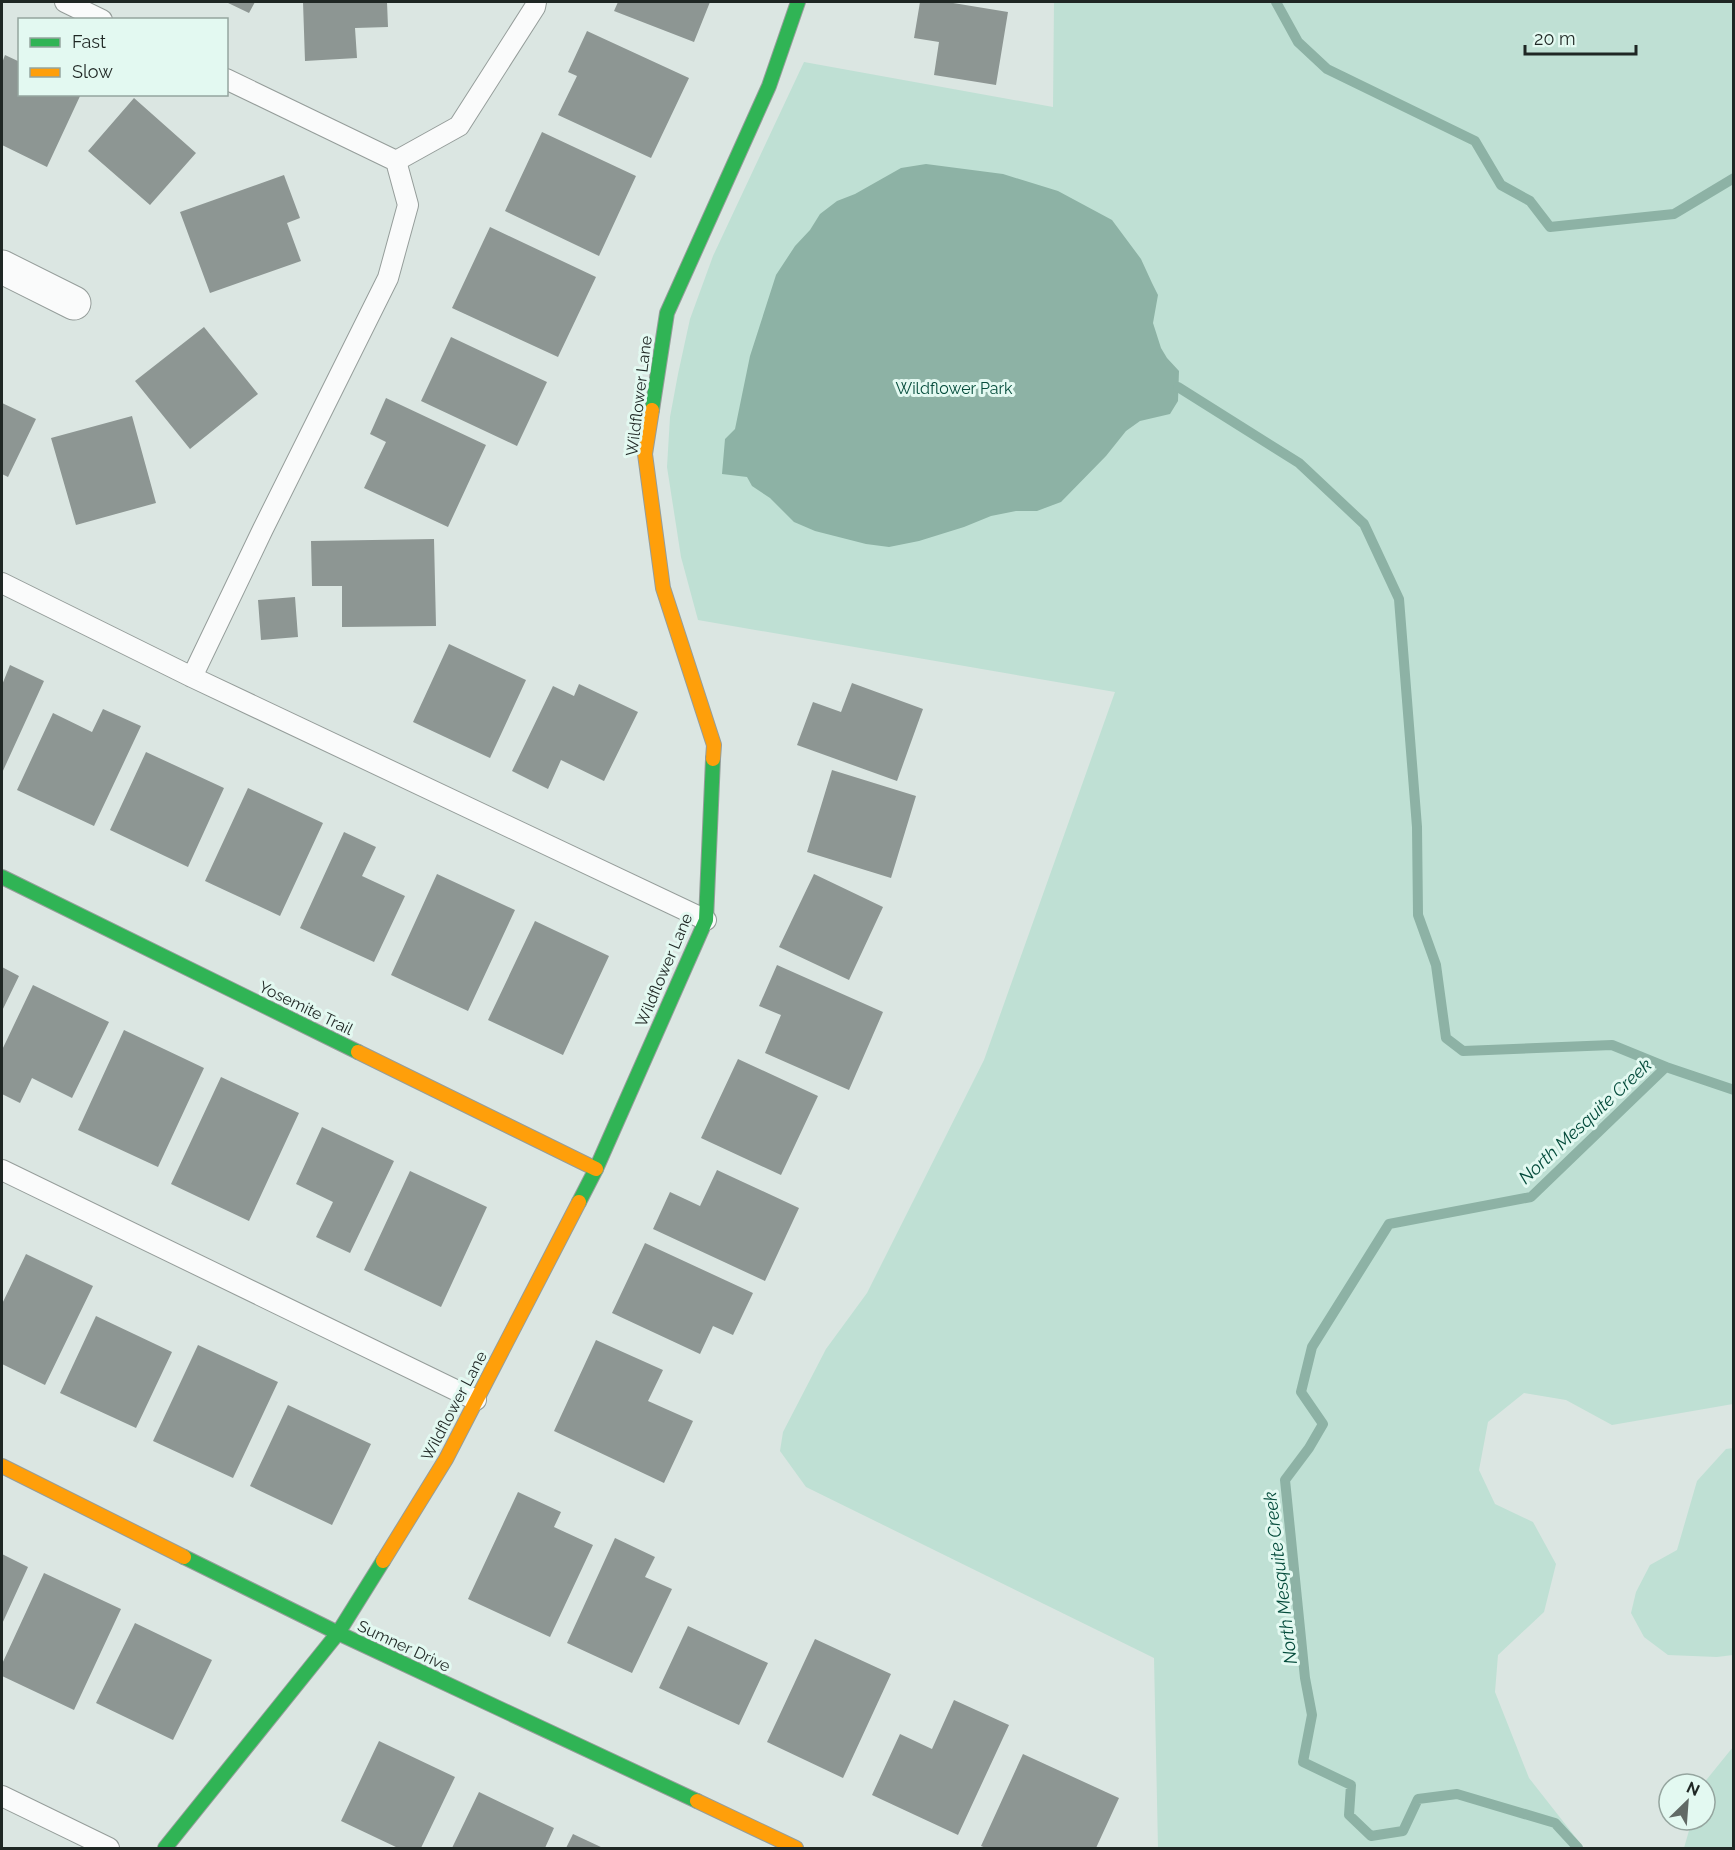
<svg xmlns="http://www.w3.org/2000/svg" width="1735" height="1850" font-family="Raleway,sans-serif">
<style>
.green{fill:#bfe0d4}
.water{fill:#8db2a5}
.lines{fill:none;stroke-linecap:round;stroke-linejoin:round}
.stream{stroke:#8db2a5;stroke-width:10}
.building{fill:#8d9693}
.lane-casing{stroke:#959d9a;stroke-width:22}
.street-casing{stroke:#959d9a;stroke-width:35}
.fast-casing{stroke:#959d9a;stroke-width:16}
.slow-casing{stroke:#959d9a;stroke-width:16}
.lane{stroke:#fafbfb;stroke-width:20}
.street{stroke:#fafbfb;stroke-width:33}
.fast{stroke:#30b455;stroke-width:14}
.slow{stroke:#ff9f0a;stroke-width:14}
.labels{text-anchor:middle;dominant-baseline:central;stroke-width:6;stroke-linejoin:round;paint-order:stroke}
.park-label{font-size:16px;fill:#064d3c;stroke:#e3f9f1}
.street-label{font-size:16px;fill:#1f2724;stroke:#e3f9f1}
.water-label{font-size:18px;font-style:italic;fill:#044b3b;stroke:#e3f9f1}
</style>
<rect width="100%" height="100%" fill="#dbe6e2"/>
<path class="green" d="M1054 2H1733V1404L1612 1425 1566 1400 1524 1393 1488 1422 1479 1470 1495 1504 1533 1522 1556 1564 1544 1612 1498 1655 1495 1692 1529 1778 1584 1848H1158L1154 1658 806 1487 780 1451 783 1432 826 1349 867 1293 984 1060 1115 692 698 620 681 557 667 467 670 417 678 374 690 319 713 256 804 62 1053 107Z
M1733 1448V1655L1717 1657 1668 1655 1644 1637 1631 1613 1636 1592 1650 1565 1677 1550 1697 1481 1726 1449Z
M1733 1747V1848H1684L1692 1820H1705V1784H1703Z"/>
<path class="water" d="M926 164 1003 174 1058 191 1112 220 1141 259 1152 283 1158 295 1153 323 1161 348 1167 358 1179 371 1178 401 1170 414 1140 421 1126 431 1106 456 1061 502 1037 511H1016L991 516 964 527 919 541 889 547 866 544 815 531 794 522 770 498 752 486 747 477 722 474 725 439 735 429 750 356 776 275 795 246 810 230 820 214 837 201 855 194 901 168Z"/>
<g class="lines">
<path class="stream" d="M1276 2 1298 42 1327 69 1475 141 1501 185 1530 201 1550 227 1674 214 1734 178
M1178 387 1299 463 1364 524 1399 599 1417 827 1418 915 1436 965 1446 1038 1463 1051 1612 1045 1666 1067
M1578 1848 1555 1823 1457 1794 1418 1799 1403 1831 1371 1836 1349 1815 1351 1785 1303 1762 1312 1715 1305 1678 1285 1480 1309 1448 1323 1424 1301 1392 1312 1347 1389 1224 1531 1197 1666 1067 1734 1090"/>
</g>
<path class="building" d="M226 2H255L249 13Z
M303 2H387L388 27 355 28 357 58 305 61Z
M618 2H710L694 42 614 11Z
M920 2H947L1008 12 996 85 934 75 939 42 914 38Z
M587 31 689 78 651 158 558 115 577 76 568 72Z
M5 55 20 62V94H81L47 167 2 145V63Z
M134 98 196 153 150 205 88 151Z
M542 132 636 176 599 256 505 211Z
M284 175 300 218 287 223 301 261 210 293 180 212Z
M490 227 596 277 558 357 452 308Z
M204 327 258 394 190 449 135 381Z
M451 337 547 382 517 446 421 401Z
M386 398 486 445 448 527 364 488 386 442 370 434Z
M2 403 36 419 8 477 2 474Z
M132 416 156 503 76 525 51 438Z
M434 539 436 626 342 627V586H312L311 541Z
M295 597 298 637 261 640 258 600Z
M449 644 526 680 490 758 413 722Z
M10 665 44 681 2 773V685Z
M852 683 923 709 897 781 797 745 813 702 841 712Z
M579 684 638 712 604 781 561 760 548 789 512 771 553 686 574 696Z
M103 709 141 726 94 826 17 790 53 713 92 732Z
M146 752 224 788 188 867 110 830Z
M832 770 916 796 891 878 807 852Z
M248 788 323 823 280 916 205 881Z
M344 832 376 847 362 876 405 896 374 962 300 928Z
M437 874 515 910 468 1011 391 975Z
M814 874 883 907 849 980 779 947Z
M535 921 609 956 563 1055 488 1020Z
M777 965 883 1012 849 1090 765 1053 781 1015 759 1006Z
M2 967 19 976 2 1011Z
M33 985 109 1022 72 1098 32 1078 20 1103 2 1094V1050Z
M124 1030 204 1068 158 1167 78 1130Z
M738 1059 818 1096 781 1175 701 1138Z
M221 1077 299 1113 249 1221 171 1184Z
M322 1127 394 1161 350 1253 316 1237 333 1202 296 1184Z
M717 1170 799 1208 765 1281 653 1229 670 1192 700 1206Z
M410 1171 487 1207 441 1307 364 1270Z
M645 1243 753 1293 733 1335 713 1326 700 1354 612 1313Z
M26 1254 93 1286 45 1385 2 1364V1304Z
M96 1316 172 1352 136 1428 60 1393Z
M596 1340 663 1370 648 1401 693 1421 664 1483 554 1431Z
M198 1345 278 1382 233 1478 153 1441Z
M288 1405 371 1444 332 1525 250 1486Z
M518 1492 561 1512 554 1527 593 1545 550 1637 468 1599Z
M615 1538 655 1557 645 1577 672 1589 632 1673 567 1643Z
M2 1554 28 1567 2 1624Z
M44 1573 121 1609 74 1710 2 1676V1664Z
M135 1623 212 1660 173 1740 96 1703Z
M688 1626 768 1663 739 1725 659 1688Z
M815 1639 891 1674 843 1778 767 1742Z
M954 1700 1009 1725 958 1835 872 1795 900 1734 932 1749Z
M379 1741 455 1777 421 1848H398L341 1821Z
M1023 1754 1119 1798 1096 1848H986L981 1846Z
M479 1792 554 1828 545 1848H452Z
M573 1834 603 1848H566Z"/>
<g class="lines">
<g class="lane-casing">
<path id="lane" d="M65 2 102 20
M226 79 396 161 459 126 535 7 536 2
M2 583 192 677 706 920
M192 677 263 529 388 278 408 205 396 161
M2 1170 476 1400
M2 1796 109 1848"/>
</g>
<g class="street-casing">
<path id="street" d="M2 267 74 303"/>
</g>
<g class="fast-casing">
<path id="fast" d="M652 410 667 313 769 86 798 2
M2 877 358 1052
M579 1202 596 1169 706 920 713 759
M184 1557 338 1633 697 1801
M165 1848 338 1633 383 1561"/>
</g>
<g class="slow-casing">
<path id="slow" d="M652 410 645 454 663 588 714 745 713 759
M358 1052 596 1169
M2 1466 184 1557
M383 1561 446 1459 579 1202
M697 1801 796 1848"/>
</g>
<use href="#lane" class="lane"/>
<use href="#street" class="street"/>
<use href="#fast" class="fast"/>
<use href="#slow" class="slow"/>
</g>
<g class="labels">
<g class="park-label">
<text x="954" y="388">Wildflower Park</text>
</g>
<g class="street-label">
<text transform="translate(639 396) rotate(-83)">Wildflower Lane</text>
<text transform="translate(664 970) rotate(-67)">Wildflower Lane</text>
<text transform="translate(306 1008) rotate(26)">Yosemite Trail</text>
<text transform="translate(454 1406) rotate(-62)">Wildflower Lane</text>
<text transform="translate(404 1646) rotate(25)">Sumner Drive</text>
</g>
<g class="water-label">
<text transform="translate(1585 1121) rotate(-43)">North Mesquite Creek</text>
<text transform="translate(1280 1578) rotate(-97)">North Mesquite Creek</text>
</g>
</g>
<rect width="1735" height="1850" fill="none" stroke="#1f2724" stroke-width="6"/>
<rect x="18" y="18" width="210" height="78" fill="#e3f9f1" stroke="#95a59f" stroke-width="1.5"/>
<rect x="30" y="38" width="30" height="9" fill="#30b455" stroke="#95a59f" stroke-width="1.5"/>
<text x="72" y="48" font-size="18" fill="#1f2724">Fast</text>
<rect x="30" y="68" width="30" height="9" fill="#ff9f0a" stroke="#95a59f" stroke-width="1.5"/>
<text x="72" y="78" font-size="18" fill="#1f2724">Slow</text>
<g transform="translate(1687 1802) rotate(25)"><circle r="28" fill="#e3f9f1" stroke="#95a59f" stroke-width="1.5"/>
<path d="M0-4.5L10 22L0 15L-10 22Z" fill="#616a66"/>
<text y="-9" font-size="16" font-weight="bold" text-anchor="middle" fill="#1f2724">N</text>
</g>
<path d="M1525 45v9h111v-9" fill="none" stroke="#1f2724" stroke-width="3"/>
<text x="1534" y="45" font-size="18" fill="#1f2724" stroke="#e3f9f1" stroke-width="4.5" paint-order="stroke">20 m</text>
</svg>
